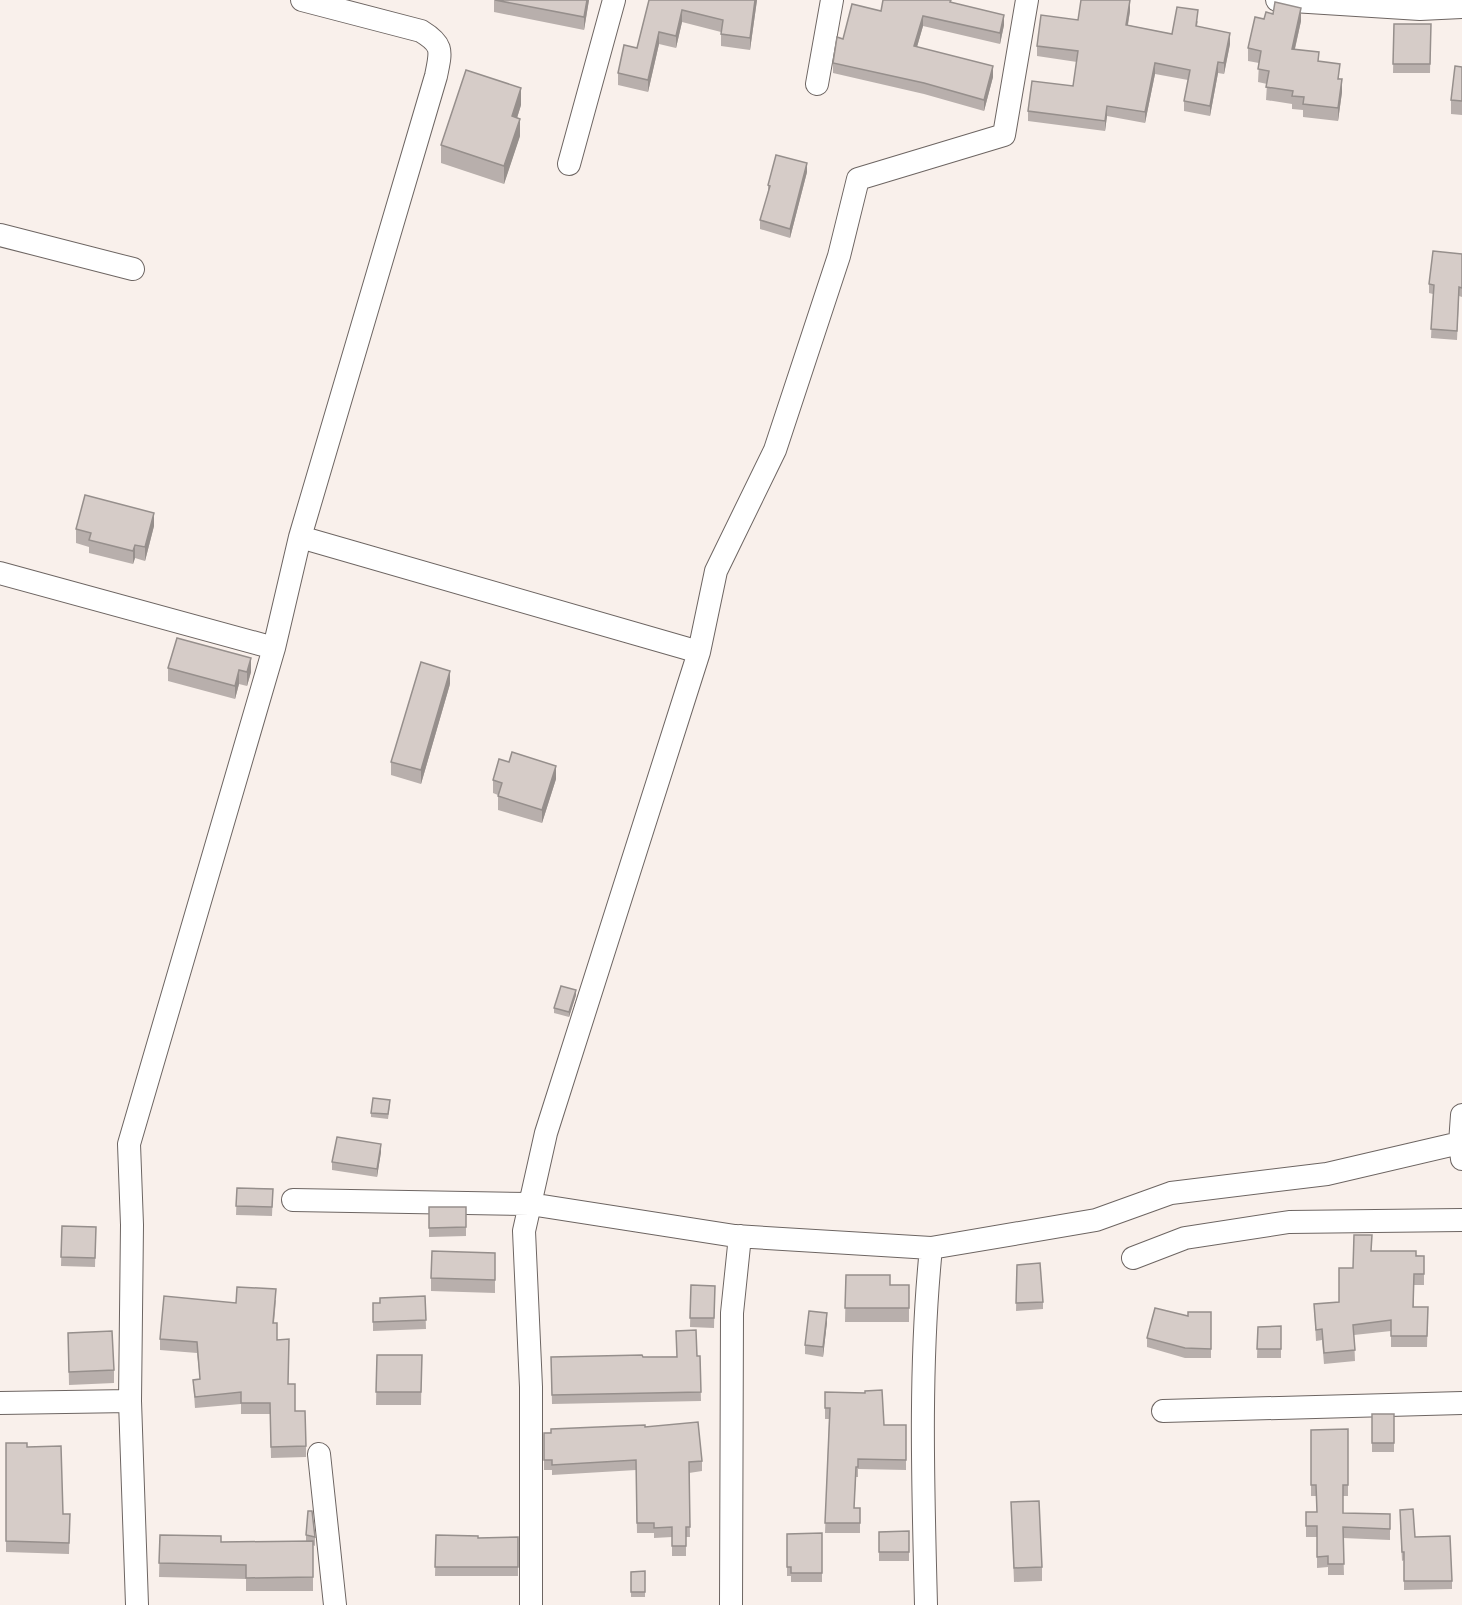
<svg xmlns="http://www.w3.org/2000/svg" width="1462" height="1605" font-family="Merriweather,serif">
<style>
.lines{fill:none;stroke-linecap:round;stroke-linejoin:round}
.minor-casing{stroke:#6d6562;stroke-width:24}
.minor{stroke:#fff;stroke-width:22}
.wall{fill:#b8afac}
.shaded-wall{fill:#968f8c}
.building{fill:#d6ccc8;stroke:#968f8c;stroke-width:1.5}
</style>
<rect width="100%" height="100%" fill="#f9f0eb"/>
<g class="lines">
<g class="minor-casing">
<path id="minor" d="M1277 0 1420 9 1462 7
M817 84 832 0
M569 164 614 0
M0 235 133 269
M300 537 699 652 546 1133 524 1231 531 1387V1605
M0 573 274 648
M699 652 716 571 775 450 839 256 858 179 1004 135 1027 0
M1462 1159 1460 1143 1462 1115
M293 1200 530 1204 735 1236 931 1248 1096 1220 1171 1193 1327 1174 1460 1143
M1133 1258 1185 1238 1289 1222 1462 1220
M0 1403 130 1401
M1163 1411 1462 1403
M319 1454 335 1605
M137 1605 130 1401 132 1225 129 1144 274 648 300 537 436 76C441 51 444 45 421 31L302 0
M731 1605 732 1313 740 1236
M926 1605C923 1486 919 1366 931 1248"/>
</g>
<use href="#minor" class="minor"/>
</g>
<path class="wall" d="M494 0H589L584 30 494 12Z
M649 0H757L750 50 721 46V32L682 22 676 48 659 44 648 92 618 85V73L637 48Z
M952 3 1004 25 1000 44 923 26 917 47 993 77 984 111 924 94 833 73V63L843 39 881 11Z
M1130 11 1128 25 1172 34 1198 21 1197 26 1230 44 1224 74 1218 73 1210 116 1184 111V101L1188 80 1155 74 1145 123 1107 116 1105 131 1028 121V111L1073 86 1077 62 1037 56V46Z
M1273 14 1301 21 1295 49 1319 61 1340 79 1342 92 1338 121 1303 117V110L1292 109V104L1266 100 1267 84 1258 82 1259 63 1248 61V48L1264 19Z
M1394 24H1431L1430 73H1393Z
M1462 67V115L1451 114V100Z
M521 105 517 118 520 136 504 184 441 163V145Z
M807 172 790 238 760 229V220L768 193V185Z
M1462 254V297L1459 296 1457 340 1431 338 1433 294 1429 293V284Z
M154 526 145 561 135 558 133 564 89 553V547L76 543V529Z
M251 658V672L247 686 239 684 235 699 168 681V668Z
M450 684 421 784 391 775V762Z
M556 779 542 823 498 810V795L493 793V780Z
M576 995 569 1017 554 1013V1008Z
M390 1104 388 1119 371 1117V1113Z
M381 1152 377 1177 332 1170V1162Z
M237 1188 273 1189 272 1216 236 1215Z
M429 1207H466V1236L429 1237Z
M62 1226 96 1227 95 1267 61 1266Z
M1372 1251 1424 1256V1285H1414V1307H1428L1427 1347H1391V1331L1354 1335 1355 1361 1324 1364 1322 1340 1316 1341 1314 1304 1339 1302 1353 1268Z
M495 1253V1293L431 1291V1278Z
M1017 1265 1043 1302V1309L1016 1311Z
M846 1275 890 1285H909V1322H845Z
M691 1285 715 1286 714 1328 690 1327Z
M425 1296 426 1329 373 1331V1303H380Z
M276 1300 274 1323 277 1340 295 1411 306 1441V1457L271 1458 270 1414H241V1404L195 1408 193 1380 200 1379 197 1353 160 1350V1339L236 1303Z
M1211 1312V1358H1185L1147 1347V1338L1188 1316Z
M827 1322 823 1357 805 1354V1345Z
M1281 1326V1358H1257L1258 1327Z
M68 1333 114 1370V1383L69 1385Z
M377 1355H422L421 1405H376Z
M700 1356 701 1401 552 1404 551 1357H643Z
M825 1392 884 1425H906V1470L858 1469V1477H856L854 1508H860V1533H825L829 1419H825Z
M1372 1414H1394V1452H1372Z
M645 1427 702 1461V1471L689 1473 690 1537H686V1556H672V1537L654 1538V1533H637L636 1470 552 1475V1470H544V1433Z
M1348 1429V1496H1343V1513L1390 1514V1540L1343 1538 1344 1575H1328V1567L1317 1568V1537H1306V1512H1317L1316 1496H1311V1430Z
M6 1443 27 1447 63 1514H70L69 1554 6 1552Z
M1011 1502 1042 1567V1581L1014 1582Z
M1400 1518 1452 1581V1589L1404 1590V1560L1402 1561Z
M909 1531V1561H879V1532Z
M822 1533V1582H791V1576H787V1534Z
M160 1535 221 1542 306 1541V1535L315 1537V1546L313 1545V1591H246V1579L159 1577Z
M436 1535 478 1538 518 1537V1576H435Z
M645 1571V1597H631V1572Z"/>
<path class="shaded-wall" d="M587 0H589L584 30V17Z
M755 0H757L750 50V38Z
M1130 0V11L1126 35V25Z
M1301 8V21L1292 61V49Z
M682 10V22L676 48V36Z
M1004 15V25L1000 44V33Z
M923 16V26L914 57V46Z
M659 32V44L648 92V80Z
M1230 33V44L1224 74V63Z
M1218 62V73L1210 116V106Z
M1155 63V74L1145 123V112Z
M993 66V77L984 111V100Z
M1342 79V92L1338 121V108Z
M521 88V105L512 134V116Z
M1107 106V116L1105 131V121Z
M520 119V136L504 184V166Z
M807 163V172L790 238V229Z
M154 513V526L145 561V547Z
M135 545V558L133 564V551Z
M251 658V672L247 686V672Z
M239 670V684L235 699V686Z
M450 671V684L421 784V770Z
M556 766V779L542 823V810Z
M576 990V995L569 1017V1012Z
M381 1144V1152L377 1177V1169Z
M827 1313V1322L823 1357V1347Z"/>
<path class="building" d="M495 0H587L584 17Z
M649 0H755L750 38 721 34 723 20 682 10 676 36 659 32 648 80 618 73 624 45 637 48Z
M883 0H951L950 2 1004 15 1000 33 923 16 914 46 993 66 984 100 924 83 833 63 837 37 843 39 852 4 881 11Z
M1081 0H1130L1126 25 1172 34 1177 7 1198 10 1196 26 1230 33 1224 63 1218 62 1210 106 1184 101 1190 70 1155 63 1145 112 1107 106 1105 121 1028 111 1032 81 1073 86 1078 51 1037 46 1041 15 1078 20Z
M1275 2 1301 8 1292 49 1319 52 1318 61 1340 64 1338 79H1342L1338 108 1303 104 1304 97 1292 96 1293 91 1266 87 1269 71 1258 69 1261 51 1248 48 1255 17 1264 19 1266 12 1273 14Z
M1394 24H1431L1430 64H1393Z
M1455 66 1462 67V101L1451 100Z
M466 70 521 88 512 116 520 119 504 166 441 145Z
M776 155 807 163 790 229 760 220 770 186 768 185Z
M1433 251 1462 254V288L1459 287 1457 331 1431 329 1434 285 1429 284Z
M85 495 154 513 145 547 135 545 133 551 89 540 91 533 76 529Z
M177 638 251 658 247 672 239 670 235 686 168 668Z
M421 662 450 671 421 770 391 762Z
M512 752 556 766 542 810 498 796 502 783 493 780 499 759 509 762Z
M561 986 576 990 569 1012 554 1008Z
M373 1098 390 1100 388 1114 371 1113Z
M337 1137 381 1144 377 1169 332 1162Z
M237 1188 273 1189 272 1207 236 1206Z
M429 1207H466V1227L429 1228Z
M62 1226 96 1227 95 1258 61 1257Z
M1354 1235H1372L1371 1251H1416V1256H1424V1274H1414L1413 1307H1428L1427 1336H1391V1320L1353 1325 1355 1350 1324 1353 1322 1329 1316 1330 1314 1304 1339 1302V1268H1353Z
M432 1251 495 1253V1280L431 1278Z
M1040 1263 1043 1302 1016 1303 1017 1265Z
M846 1275H890V1285H909V1308H845Z
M691 1285 715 1286 714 1318H690Z
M237 1287 276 1289 273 1323H277V1340L289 1339 288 1384H295V1411H305L306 1446 271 1447 270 1403H241V1392L195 1397 193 1380 200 1379 197 1342 160 1339 164 1296 236 1303Z
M425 1296 426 1320 373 1322V1303H380V1298Z
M1155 1308 1188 1316V1312H1211V1349L1185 1348 1147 1338Z
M809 1311 827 1313 823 1347 805 1345Z
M1281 1326V1349H1257L1258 1327Z
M696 1330 697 1356H700L701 1392 552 1395 551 1357 642 1355 643 1357H677L676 1331Z
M112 1331 114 1370 69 1372 68 1333Z
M377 1355H422L421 1392H376Z
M882 1390 884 1425H906V1460L858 1459V1467H856L854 1508H860V1523H825L830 1408H825V1392L865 1393V1391Z
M1372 1414H1394V1443H1372Z
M698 1422 702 1461 689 1462 690 1527H686V1546H672V1527L654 1528V1523H637L636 1460 552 1465V1460H544V1433H551V1429L645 1425V1427Z
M1348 1429V1485H1343V1513L1390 1514V1529L1343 1527 1344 1564H1328V1556L1317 1557V1526H1306V1512H1317L1316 1485H1311V1430Z
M6 1443H27V1447L61 1446 63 1514H70L69 1543 6 1541Z
M1039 1501 1042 1567 1014 1568 1011 1502Z
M1413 1509 1415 1537 1450 1536 1452 1581H1404V1552H1402L1400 1510Z
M308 1511H312L315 1537 306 1535Z
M909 1531V1552H879V1532Z
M822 1533V1573H791V1567H787V1534Z
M160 1535 221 1536V1542L313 1541V1577L246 1578V1565L159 1563Z
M436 1535 478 1536V1538L518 1537V1567H435Z
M645 1571V1592H631V1572Z"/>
</svg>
